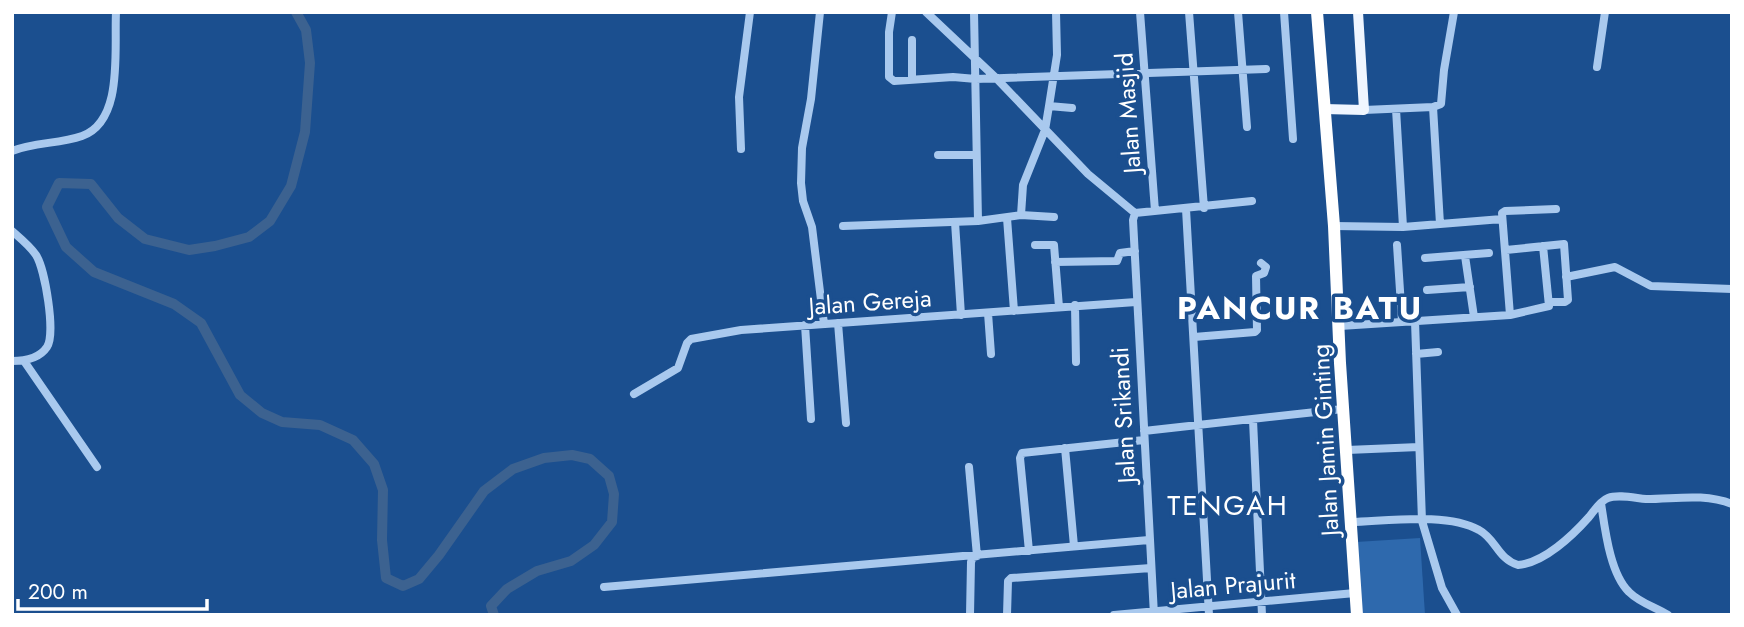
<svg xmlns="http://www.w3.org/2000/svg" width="1744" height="627" font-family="Jost,sans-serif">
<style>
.green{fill:#2e69ad}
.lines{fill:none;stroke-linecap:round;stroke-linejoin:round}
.river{stroke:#3c6290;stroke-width:10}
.minor{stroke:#a9c9ee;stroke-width:8}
.major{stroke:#f0f6ff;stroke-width:10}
.highway{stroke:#fff;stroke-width:12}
.labels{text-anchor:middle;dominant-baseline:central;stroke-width:7;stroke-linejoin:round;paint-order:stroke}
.street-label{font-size:24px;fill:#fff;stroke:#1b4f8f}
.quarter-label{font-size:28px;letter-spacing:2px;fill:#fff;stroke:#1b4f8f}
.district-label{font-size:32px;font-weight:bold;letter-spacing:2px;fill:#fff;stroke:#1b4f8f}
</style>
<rect width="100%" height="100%" fill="#1b4f8f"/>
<path class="green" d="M1420 538 1425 615H1362L1356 542Z"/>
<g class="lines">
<path class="river" d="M296 12 306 30 310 63 305 132 291 186 270 221 249 237 215 246 189 250 145 239 118 218 91 184 59 183 47 207 66 247 94 272 174 304 201 323 240 395 262 413 282 422 320 425 353 440 374 464 383 490 382 540 386 578 403 586 419 579 439 555 484 491 513 469 544 458 572 455 590 459 609 476 614 494 612 522 594 545 571 561 537 571 507 589 491 606 494 615"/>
<path class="minor" d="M820 12 811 99 802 148 801 183 803 201 812 227 824 324
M892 12 889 32V77L894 81 953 77 976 79 1266 69
M926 12 996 78 1088 174 1135 213 1252 201
M974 12 978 221
M1140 12 1155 211
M1189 12 1204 208
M1238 12 1247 127
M1284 12 1293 139
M912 40V79
M1597 67 1605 12
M1049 106 1072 108
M1433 107 1440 224
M1396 109 1403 227
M1364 110 1433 107 1441 104 1444 70 1454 12
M741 149 739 97 750 12
M12 151C34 142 59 144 82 136 124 121 114 50 116 12
M938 155H976
M1186 209 1209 615
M1135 213 1133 220 1154 615
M1021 215 1023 185 1045 130 1049 106 1057 55 1056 12
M1007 218 1014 311
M955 222 961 315
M843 226 978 221 1021 215 1054 217
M1334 226 1403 227 1502 219
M12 231C20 238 30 246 36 255 45 269 56 334 47 347 39 359 25 361 12 361
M1035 245H1054L1059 307
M1397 245 1402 321
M1506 250 1564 244 1568 300 1565 302H1550
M1465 256 1474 317
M1425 258 1489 253
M1055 262 1117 261 1120 253 1135 251
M1566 277 1615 267 1651 286 1732 289
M1427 290 1470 287
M1075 305 1076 362
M988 313 991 354
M1510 315 1549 306 1543 246
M1415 321 1422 521 1442 588 1457 615
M838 323 846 423
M805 325 811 419
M1340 326 1510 315 1502 213 1505 211 1556 209
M1194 337 1255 332 1257 330 1256 276 1264 273 1266 267 1261 263
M1416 354 1438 352
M24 361 97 467
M634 394 678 368 687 343 691 339 741 330 1136 302
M1253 420 1262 615
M1144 431 1343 409
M1065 448 1074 546
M1347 450 1419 447
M969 467 977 556
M1601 503C1605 529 1610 574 1629 592 1640 603 1655 607 1668 615
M1351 522C1387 521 1448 512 1479 530 1496 539 1498 559 1518 565 1544 563 1573 535 1589 517 1594 511 1600 501 1608 498 1618 494 1635 498 1646 499 1676 499 1703 493 1732 504
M1029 551 1020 458 1022 453 1144 440
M604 587 1149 540
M970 615 971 562 973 557 977 556
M1007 615 1008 581 1011 578 1151 568
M1114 615 1355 593"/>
<path class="major" d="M1324 109 1364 110 1358 12"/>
<path class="highway" d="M1317 12 1334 226 1340 363 1357 615"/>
</g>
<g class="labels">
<g class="street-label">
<text transform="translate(1128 113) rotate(-94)">Jalan Masjid</text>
<text transform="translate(870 302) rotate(-4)">Jalan Gereja</text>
<text transform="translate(1123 415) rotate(-93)">Jalan Srikandi</text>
<text transform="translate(1325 440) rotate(-93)">Jalan Jamin Ginting</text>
<text transform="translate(1233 585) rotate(-5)">Jalan Prajurit</text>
</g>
<g class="quarter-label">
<text x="1228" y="505">TENGAH</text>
</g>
<g class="district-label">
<text x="1300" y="308">PANCUR BATU</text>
</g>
</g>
<rect width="1744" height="627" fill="none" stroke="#ffffff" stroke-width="28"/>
<path d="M18 599v10h189v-10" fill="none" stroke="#ffffff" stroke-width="3.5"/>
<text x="28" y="599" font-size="21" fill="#ffffff" stroke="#1b4f8f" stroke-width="5" paint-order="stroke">200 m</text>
</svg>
